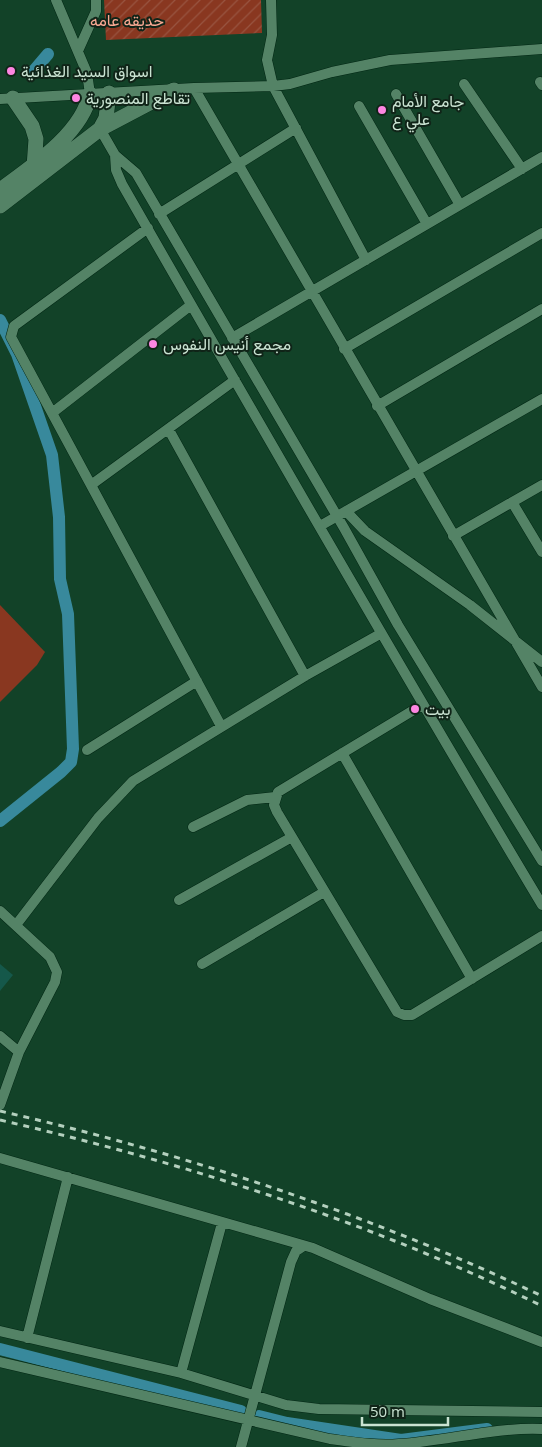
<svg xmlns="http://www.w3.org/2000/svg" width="542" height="1447" font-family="'Open Sans',Vazirmatn,sans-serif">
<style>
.grass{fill:#893720}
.garden{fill:url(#garden-furrows)}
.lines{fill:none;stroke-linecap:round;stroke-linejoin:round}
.canal{stroke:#38899c;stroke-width:12}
.building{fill:#15584a}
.street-casing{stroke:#022714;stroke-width:11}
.secondary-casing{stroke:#022714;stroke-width:16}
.street{stroke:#548366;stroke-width:10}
.secondary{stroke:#548366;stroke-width:15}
.rail{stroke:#b4d0be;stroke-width:3;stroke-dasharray:6 6;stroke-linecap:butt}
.poi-dot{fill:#fd86e2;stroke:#102418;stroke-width:2}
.labels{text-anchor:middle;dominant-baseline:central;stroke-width:4;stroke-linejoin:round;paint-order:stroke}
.park-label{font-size:16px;fill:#faa993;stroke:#102418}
.poi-label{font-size:16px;fill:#cae3d2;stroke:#102418;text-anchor:start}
</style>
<defs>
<pattern id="garden-furrows" width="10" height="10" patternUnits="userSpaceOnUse" patternTransform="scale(1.25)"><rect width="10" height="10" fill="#893720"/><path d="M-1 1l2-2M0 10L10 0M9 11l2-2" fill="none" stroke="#985440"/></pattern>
</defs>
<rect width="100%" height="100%" fill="#124228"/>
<path class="grass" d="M0 605 45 652 37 665 0 702Z"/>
<path class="garden" d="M104 0H261L262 33 106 40Z"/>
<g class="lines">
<path class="canal" d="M31 74 48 54
M0 320 17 354 52 455 59 517 60 579 68 614 73 749 71 762 61 772 0 821
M0 1349 241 1411
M259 1416 287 1423 401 1440 487 1429"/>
</g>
<path class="building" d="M0 964 13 975 0 991Z"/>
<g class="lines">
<g class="street-casing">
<path id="street" d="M56 0 87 73 90 94
M271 0 272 35 267 60 273 86 366 260
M78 51 96 11V0
M540 82 542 85
M464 84 522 169
M194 88 542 687
M396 94 460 205
M0 99 194 88 273 86 290 84 332 72 390 60 542 49
M359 106 427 224
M100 129 115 155 136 173 344 528 398 625 542 861
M115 155 116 170 122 184C260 425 399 666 542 905
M159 214 296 128
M148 228 14 326 11 337 221 726
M232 338 542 157
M344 349 542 233
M377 406 542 309
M52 413 191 305
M169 430 305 676
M91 485 235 380
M512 502 542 552
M346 511 365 531 470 605 542 662
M320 526 542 399
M453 536 542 485
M422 705 278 792 274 805 277 812 397 1012 404 1015H412L542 936
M87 750 197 681
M342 753 472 979
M193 827 247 800 275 797
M179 900 292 837
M0 911 50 957 57 972 55 982 19 1052 0 1105
M16 925 98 818 133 781 305 676 380 634
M202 964 324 892
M0 1036 19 1052
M0 1158 313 1248 430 1299 542 1342
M0 1331 181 1373 286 1405 319 1409 542 1412
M27 1338 68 1177
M0 1362 330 1439C353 1442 376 1446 399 1444 447 1441 494 1427 542 1429
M181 1373 222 1223
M241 1447 291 1262 296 1251 302 1247"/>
</g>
<g class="secondary-casing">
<path id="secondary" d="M13 98 32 126 36 139 34 167
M100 129 174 90
M0 190C31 167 82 134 90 94
M0 206 100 129 106 118 109 93"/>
</g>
<use href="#street" class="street"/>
<use href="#secondary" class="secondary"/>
<path class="rail" d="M0 1111C186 1154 369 1214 542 1296
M0 1120C185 1163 371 1222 542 1306"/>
</g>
<g class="poi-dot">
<circle cx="11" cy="71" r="5"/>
<circle cx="76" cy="98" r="5"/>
<circle cx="382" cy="110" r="5"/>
<circle cx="153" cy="344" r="5"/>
<circle cx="415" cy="709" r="5"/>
</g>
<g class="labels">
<g class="park-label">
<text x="127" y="20">حديقه عامه</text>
</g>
<g class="poi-label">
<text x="21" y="71">اسواق السيد الغذائية</text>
<text x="86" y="98">تقاطع المنصورية</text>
<text x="392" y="101">جامع الأمام<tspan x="392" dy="18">علي ع</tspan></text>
<text x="163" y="344">مجمع أنيس النفوس</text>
<text x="425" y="709">بيت</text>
</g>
</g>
<path d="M362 1417v8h86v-8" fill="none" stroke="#cae3d2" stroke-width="2.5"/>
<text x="370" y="1417" font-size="15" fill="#cae3d2" stroke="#102418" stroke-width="4" paint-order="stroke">50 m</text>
</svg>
